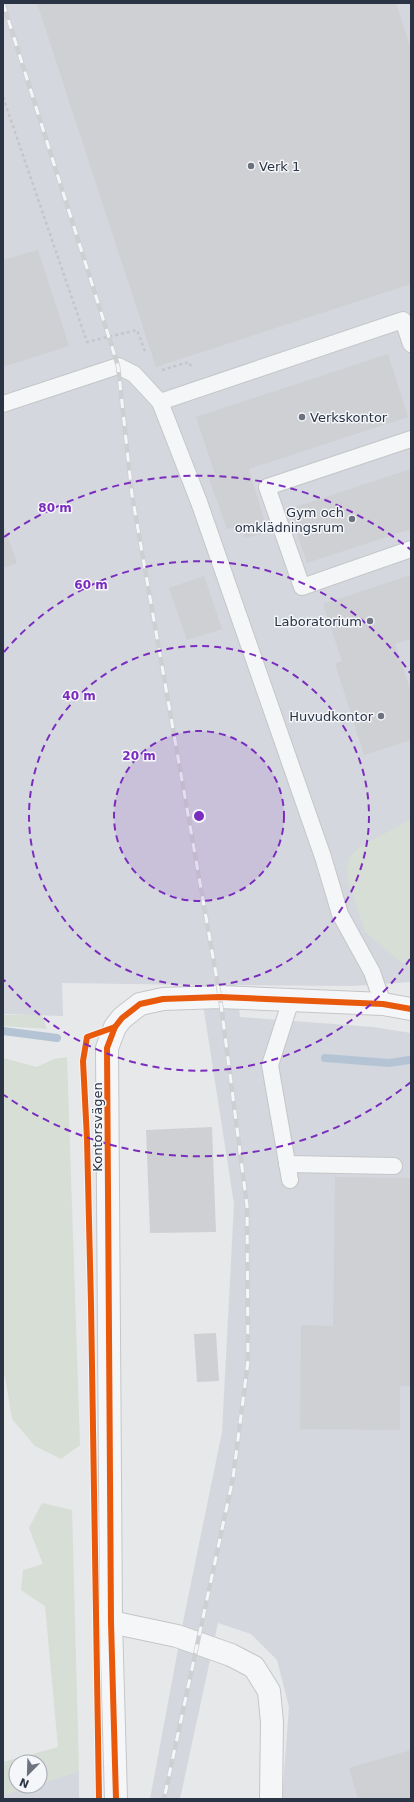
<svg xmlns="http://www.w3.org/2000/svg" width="414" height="1802" font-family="'DejaVu Sans',sans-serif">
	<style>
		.built { fill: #d4d7dd }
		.green { fill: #d6ded6 }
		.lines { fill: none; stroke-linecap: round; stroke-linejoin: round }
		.stream { stroke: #b4c4d5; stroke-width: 8 }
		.building { fill: #ced0d3 }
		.service-casing { stroke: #c4c6c8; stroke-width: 18 }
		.minor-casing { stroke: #c4c6c8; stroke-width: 24 }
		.path { stroke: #c5c6ca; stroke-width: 2.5; stroke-dasharray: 3 3; stroke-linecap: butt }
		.service { stroke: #f5f6f7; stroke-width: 16 }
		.minor { stroke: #f5f6f7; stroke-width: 22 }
		.rail-casing { stroke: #cecfd2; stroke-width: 4.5 }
		.rail { stroke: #f4f6f9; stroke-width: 3; stroke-dasharray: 9; stroke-linecap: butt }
		.cycleway-casing { stroke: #f4f6f9; stroke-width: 8 }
		.cycleway { stroke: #e8590c; stroke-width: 6 }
		.ring { fill: none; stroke: #7b2cbf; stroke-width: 2; stroke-dasharray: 7 5 }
		.poi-dot { fill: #6c737f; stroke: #f4f6f9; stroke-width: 1.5 }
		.labels { text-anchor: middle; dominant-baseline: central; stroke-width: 3; stroke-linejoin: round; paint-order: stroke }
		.poi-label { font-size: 13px; fill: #2b3445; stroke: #f4f6f9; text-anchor: end }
		.street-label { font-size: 13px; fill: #2b3445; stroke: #f4f6f9 }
		.centre { fill: #7b2cbf; stroke: #f4f6f9; stroke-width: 2 }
		.ring-label { font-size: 12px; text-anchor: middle; font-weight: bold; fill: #7b2cbf; stroke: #f4f6f9; stroke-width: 3; stroke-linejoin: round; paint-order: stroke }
	</style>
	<rect width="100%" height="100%" fill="#e6e8ea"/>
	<!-- built -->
	<g class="built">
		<polygon points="3,3 411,3 411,982 352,986 236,985 240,1017 373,1027 411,1033 411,1799 282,1799 289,1707 277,1660 251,1634 218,1623 180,1799 150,1799 184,1617 222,1432 234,1204 200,985 62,983 63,1016 3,1014"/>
		<polygon points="79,1771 79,1799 3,1799 3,1795 32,1786 40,1786 40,1784"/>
	</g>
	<!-- green -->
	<g class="green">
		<polygon points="411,819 411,968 398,960 365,932 346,874 349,858 358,848"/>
		<polygon points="3,1015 42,1015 47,1029 3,1026"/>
		<polygon points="67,1057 80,1445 61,1459 35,1446 12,1419 5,1377 3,1377 3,1058 37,1067 54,1059"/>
		<polygon points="42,1503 72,1510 79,1771 40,1784 40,1762 16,1762 16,1786 32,1786 3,1795 3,1762 58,1747 45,1606 21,1590 23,1570 43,1564 29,1528"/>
	</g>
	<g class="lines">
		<!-- stream -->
		<g class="stream">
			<polyline points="3,1031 57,1038"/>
			<polyline points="325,1058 389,1063 409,1060"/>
		</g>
	</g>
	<!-- building -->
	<g class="building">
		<polygon points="37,3 396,3 411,49 411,284 156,367"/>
		<polygon points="38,250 69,346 3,367 3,260"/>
		<polygon points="388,354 408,417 249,469 268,532 245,538 240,527 227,529 208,476 215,474 196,417"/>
		<polygon points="411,469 411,529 307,563 289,509"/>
		<polygon points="3,523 17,563 3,568"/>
		<polygon points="411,575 411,639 395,644 411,692 411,740 364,755 335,663 342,661 323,604"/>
		<polygon points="204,576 222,629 187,640 169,588"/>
		<polygon points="212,1127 216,1232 150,1233 146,1130"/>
		<polygon points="335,1177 411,1178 411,1386 400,1386 400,1430 300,1429 301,1325 333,1326"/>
		<polygon points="216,1333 219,1381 197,1382 194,1334"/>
		<polygon points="411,1750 411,1799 358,1799 349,1768"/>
	</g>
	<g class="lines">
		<!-- service casing -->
		<g class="service-casing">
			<g id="service">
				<polyline points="160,402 403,320 411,344"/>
				<polyline points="3,404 118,366 134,374 160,402 199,502 323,857 340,914 372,972 383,1004"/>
				<polyline points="411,439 267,487 302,587 411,549"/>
				<polyline points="287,1164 394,1166"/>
				<polyline points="290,1180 270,1065 291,1000"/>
			</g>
		</g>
		<!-- minor casing -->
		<g class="minor-casing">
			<g id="minor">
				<polyline points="111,1622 177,1636 231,1655 254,1667 269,1691 272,1722 271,1799"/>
				<polyline points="116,1799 111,1622 107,1048 115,1027 122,1018 140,1004 163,999 220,997 383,1004 411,1009"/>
			</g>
		</g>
		<!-- path -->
		<g class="path">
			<polyline points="3,97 87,342 137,330 146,354"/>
			<polyline points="162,370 189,362 192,368"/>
		</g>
		<!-- service -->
		<use href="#service" class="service"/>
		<!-- minor -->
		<use href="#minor" class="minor"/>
		<!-- rail casing -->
		<g class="rail-casing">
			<polyline id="rail" points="3,3 118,366 132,495 220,997 247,1206 248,1361 233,1478 164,1799"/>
		</g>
		<!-- rail -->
		<use href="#rail" class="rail"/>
		<!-- cycleway casing -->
		<g class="cycleway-casing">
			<g id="cycleway">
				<polyline points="99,1799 91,1304 87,1139 83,1061 87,1037 115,1027"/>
				<polyline points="116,1799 111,1622 107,1048 115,1027 122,1018 140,1004 163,999 220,997 383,1004 411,1009"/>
			</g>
		</g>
		<!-- cycleway -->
		<use href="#cycleway" class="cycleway"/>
	</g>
	<!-- distance rings -->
	<circle cx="199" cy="816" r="85" fill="#7b2cbf" fill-opacity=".12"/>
	<g class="ring">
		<circle cx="199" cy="816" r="85"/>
		<circle cx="199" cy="816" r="170"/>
		<path d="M410 959A255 255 0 0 1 4 980M4 652A255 255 0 0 1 410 673"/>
		<path d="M411 1082A340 340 0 0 1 4 1095M4 537A340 340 0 0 1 411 550"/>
	</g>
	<!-- markers -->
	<g class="poi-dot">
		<circle cx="251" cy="166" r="4"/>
		<circle cx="302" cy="417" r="4"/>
		<circle cx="352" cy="519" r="4"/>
		<circle cx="370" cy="621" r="4"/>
		<circle cx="381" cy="716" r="4"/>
	</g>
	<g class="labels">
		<!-- poi labels -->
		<g class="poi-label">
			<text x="259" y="166" text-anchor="start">Verk 1</text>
			<text x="310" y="417" text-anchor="start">Verkskontor</text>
			<text x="344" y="512">Gym och<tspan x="344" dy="15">omklädningsrum</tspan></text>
			<text x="362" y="621">Laboratorium</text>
			<text x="373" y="716">Huvudkontor</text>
		</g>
		<!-- street labels -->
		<g class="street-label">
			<text transform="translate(97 1127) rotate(-90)">Kontorsvägen</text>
		</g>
	</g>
	<circle cx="199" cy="816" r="6" class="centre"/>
	<g class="ring-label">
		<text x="55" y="512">80 m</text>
		<text x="91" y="589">60 m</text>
		<text x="79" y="700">40 m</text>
		<text x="139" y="760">20 m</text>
	</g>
	<!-- border -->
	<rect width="414" height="1802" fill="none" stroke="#2b3445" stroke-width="8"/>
	<!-- north arrow -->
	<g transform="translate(28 1774) rotate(203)"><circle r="19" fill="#f4f6f9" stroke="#a4a8b1"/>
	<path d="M0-3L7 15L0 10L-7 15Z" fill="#6c737f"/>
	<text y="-6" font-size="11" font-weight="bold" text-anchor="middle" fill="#2b3445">N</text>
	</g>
</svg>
